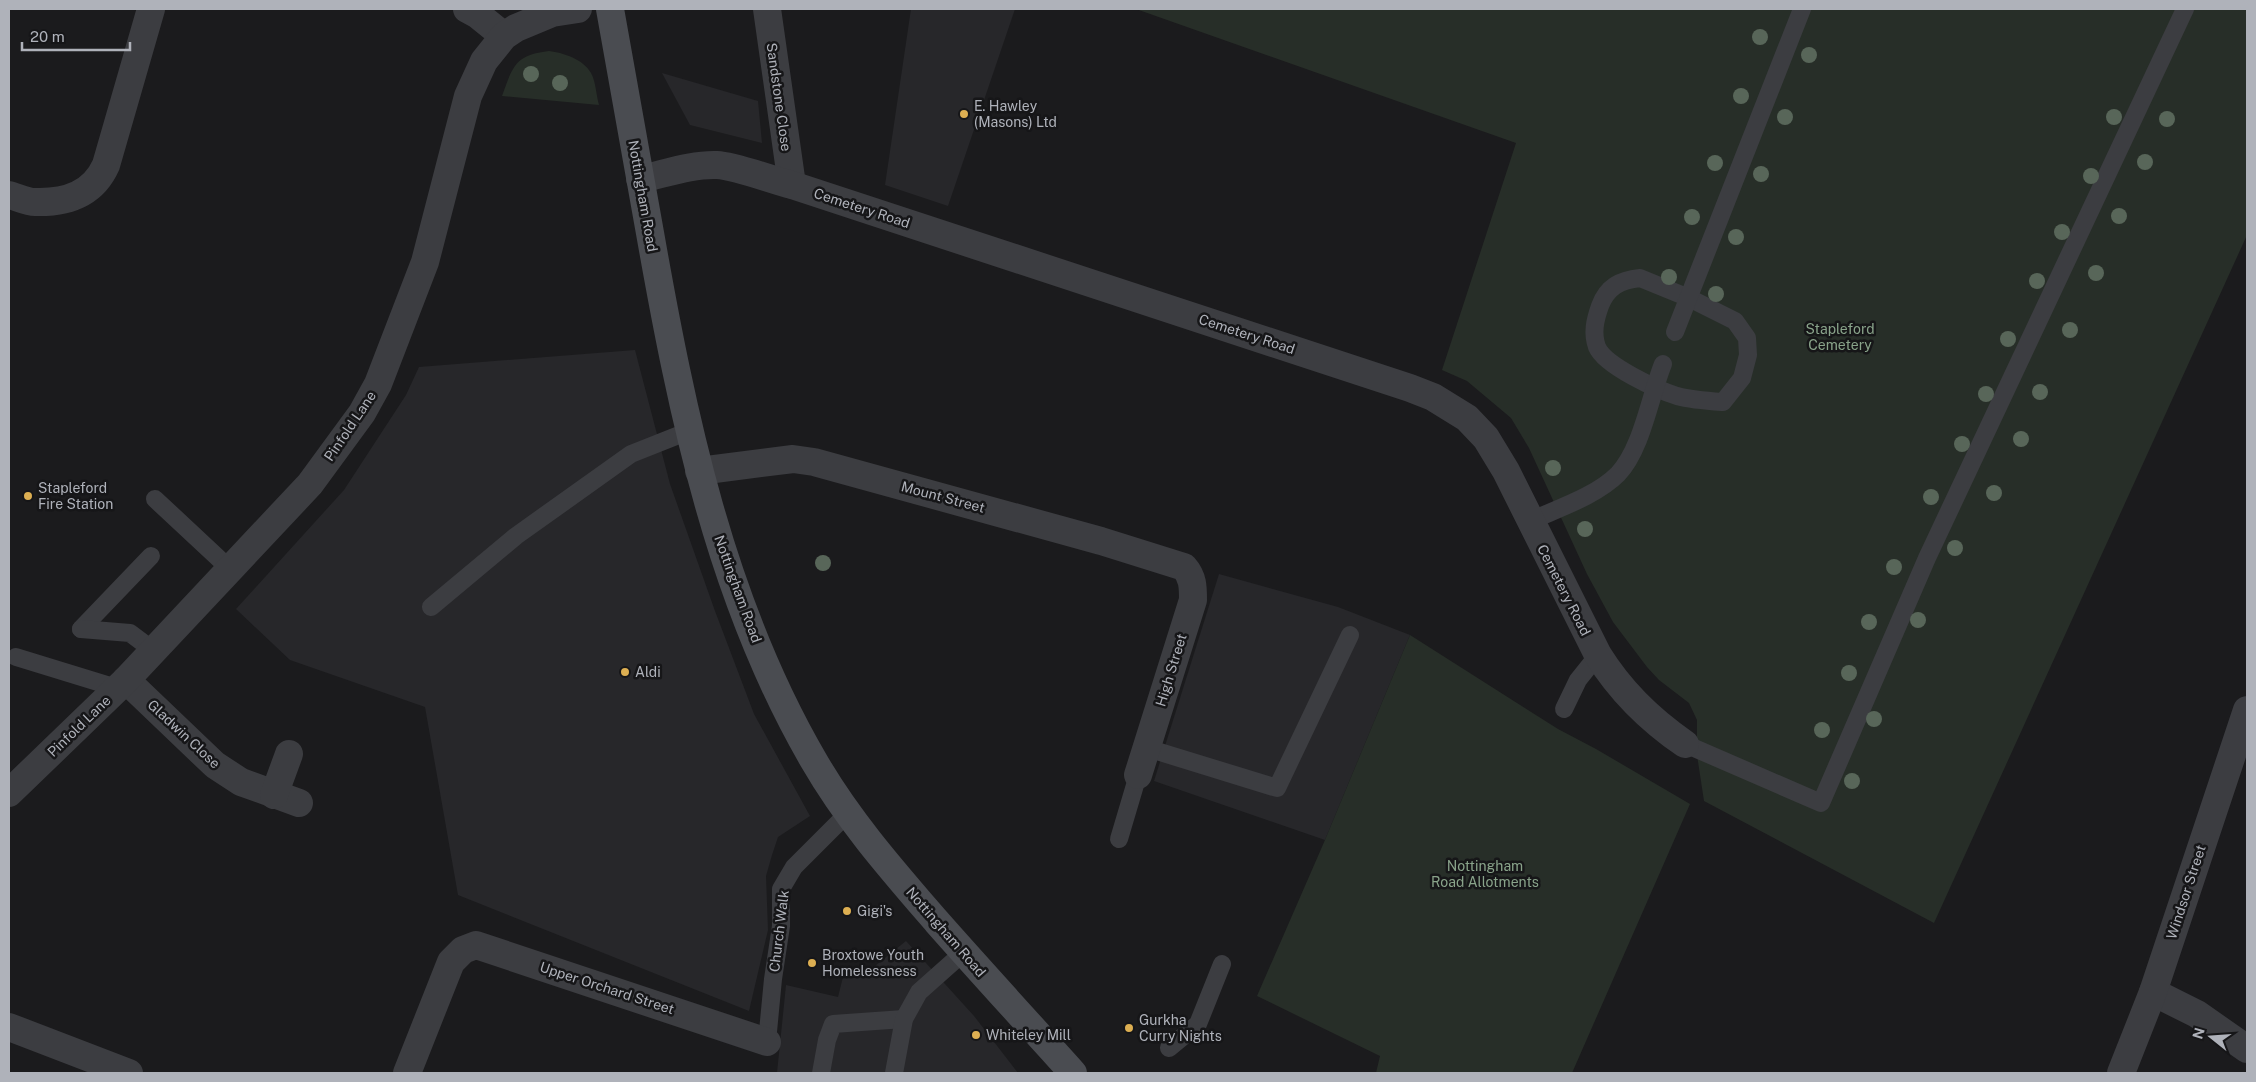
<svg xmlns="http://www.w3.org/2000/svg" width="2256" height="1082" font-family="'Public Sans',sans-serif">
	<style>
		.built { fill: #27272a }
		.green { fill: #272e28 }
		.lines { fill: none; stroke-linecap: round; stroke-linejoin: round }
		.lane { stroke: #3c3d41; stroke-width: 18 }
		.street { stroke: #3c3d41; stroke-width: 28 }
		.secondary { stroke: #4a4c51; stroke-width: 28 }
		.tree { fill: #586659 }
		.poi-dot { fill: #ddaf52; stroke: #161618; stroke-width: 2 }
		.labels { text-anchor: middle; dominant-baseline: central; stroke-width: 5; stroke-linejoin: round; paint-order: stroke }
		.street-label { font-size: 14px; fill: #afb2ba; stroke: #161618 }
		.poi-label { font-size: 14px; fill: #afb2ba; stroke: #161618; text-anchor: start }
		.park-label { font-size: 14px; fill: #89a38a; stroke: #161618 }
	</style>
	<rect width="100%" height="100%" fill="#1b1b1d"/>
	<!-- built -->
	<g class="built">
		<polygon points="911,9 1015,9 948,206 885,185"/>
		<polygon points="662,73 758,101 762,143 690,125"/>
		<polygon points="635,350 670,484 715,611 754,714 810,816 778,837 772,855 766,876 768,930 749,1011 458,895 425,707 290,660 236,609 344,490 406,395 419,367"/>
		<polygon points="1219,574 1338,607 1410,635 1325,840 1154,781"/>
		<polygon points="906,941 974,1016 1018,1073 777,1073 786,985 838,997 844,973 875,966"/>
	</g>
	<!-- green -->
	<g class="green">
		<polygon points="1136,9 2247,9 2247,235 1934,923 1704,801 1697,755 1697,720 1689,703 1659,680 1647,667 1613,622 1587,574 1529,448 1511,418 1467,381 1442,370 1516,143"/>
		<path d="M549 51C564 53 583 59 591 73 596 82 596 95 599 105L502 96C513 66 515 55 549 51Z"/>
		<polygon points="1410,635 1558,729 1596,749 1690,804 1572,1073 1376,1073 1380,1056 1257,996 1325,840"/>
	</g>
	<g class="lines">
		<!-- lane -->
		<g class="lane">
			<path d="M1640 278 1689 298 1735 321 1747 338 1748 355 1742 378 1723 402C1708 401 1692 400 1677 396 1658 390 1605 366 1597 347 1592 333 1595 320 1600 306 1607 287 1620 280 1640 278Z"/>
			<polyline points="1675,332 1802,9"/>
			<polyline points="155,499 230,569"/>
			<path d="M1530 521C1559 508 1596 496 1618 474 1642 449 1650 396 1663 364"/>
			<polyline points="431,607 516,536 631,454 689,431"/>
			<polyline points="81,629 151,556"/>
			<polyline points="81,629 130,633 154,651"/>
			<polyline points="16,657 117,688"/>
			<polyline points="1564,709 1578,680 1598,655"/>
			<polyline points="1685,744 1821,803 1927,558 2185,9"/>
			<polyline points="1147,748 1277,788 1350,635"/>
			<polyline points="1119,839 1138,775"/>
			<polyline points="767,1042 773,979 781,926 781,889 794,867 847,814"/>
			<polyline points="1169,1048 1198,1024 1222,964"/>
			<polyline points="821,1073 827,1040 833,1024 904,1019"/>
			<polyline points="894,1073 904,1019 919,992 964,952"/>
		</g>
		<!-- street -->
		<g class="street">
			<polyline points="467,9 478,15 504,36"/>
			<polyline points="767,9 792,185"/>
			<path d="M640 179C664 174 692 164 717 165 736 166 772 180 792 185L1410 388 1433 397 1467 418 1486 438 1506 471 1598 655C1621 692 1650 720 1685 744"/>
			<path d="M9 195C17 197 27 202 35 202 67 203 93 194 106 165L151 9"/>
			<path d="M699 471 793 459 814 462 1101 541 1184 567C1193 577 1193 587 1193 600L1138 775"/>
			<polyline points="126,680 215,765 241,782 299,803"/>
			<polyline points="9,793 126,680 310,484 362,413 378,384 425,262 468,96 484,61 504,36 516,28 552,13 578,9"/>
			<polyline points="274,795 289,754"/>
			<polyline points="2153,992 2197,1014 2247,1049"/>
			<polyline points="9,1027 129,1073"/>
			<polyline points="407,1073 451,962 463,950 476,945 767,1042"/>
			<polyline points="2121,1073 2153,992 2247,710"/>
		</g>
		<!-- secondary -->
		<path class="secondary" d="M610 9C623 83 636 158 650 233 682 414 720 600 814 761 848 820 893 871 937 922 982 973 1028 1023 1073 1073"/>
	</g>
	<!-- trees -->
	<g class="tree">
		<circle cx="1760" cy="37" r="8"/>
		<circle cx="1809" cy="55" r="8"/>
		<circle cx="531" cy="74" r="8"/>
		<circle cx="560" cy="83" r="8"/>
		<circle cx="1741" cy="96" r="8"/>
		<circle cx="1785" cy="117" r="8"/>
		<circle cx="2114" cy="117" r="8"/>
		<circle cx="2167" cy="119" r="8"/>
		<circle cx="2145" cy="162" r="8"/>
		<circle cx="1715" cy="163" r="8"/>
		<circle cx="1761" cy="174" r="8"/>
		<circle cx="2091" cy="176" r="8"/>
		<circle cx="2119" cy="216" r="8"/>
		<circle cx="1692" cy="217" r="8"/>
		<circle cx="2062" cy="232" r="8"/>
		<circle cx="1736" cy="237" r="8"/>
		<circle cx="2096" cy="273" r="8"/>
		<circle cx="1669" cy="277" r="8"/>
		<circle cx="2037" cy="281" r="8"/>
		<circle cx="1716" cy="294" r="8"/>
		<circle cx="2070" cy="330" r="8"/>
		<circle cx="2008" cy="339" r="8"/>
		<circle cx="2040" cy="392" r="8"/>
		<circle cx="1986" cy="394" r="8"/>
		<circle cx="2021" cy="439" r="8"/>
		<circle cx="1962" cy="444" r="8"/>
		<circle cx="1553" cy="468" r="8"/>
		<circle cx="1994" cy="493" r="8"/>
		<circle cx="1931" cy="497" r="8"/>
		<circle cx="1585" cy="529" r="8"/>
		<circle cx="1955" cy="548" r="8"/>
		<circle cx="823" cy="563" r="8"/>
		<circle cx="1894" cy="567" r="8"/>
		<circle cx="1918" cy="620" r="8"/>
		<circle cx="1869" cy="622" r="8"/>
		<circle cx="1849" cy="673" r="8"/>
		<circle cx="1874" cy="719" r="8"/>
		<circle cx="1822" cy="730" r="8"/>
		<circle cx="1852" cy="781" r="8"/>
	</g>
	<!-- markers -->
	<g class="poi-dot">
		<circle cx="964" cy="114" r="5"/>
		<circle cx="28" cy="496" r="5"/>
		<circle cx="625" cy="672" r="5"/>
		<circle cx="847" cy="911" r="5"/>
		<circle cx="812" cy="963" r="5"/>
		<circle cx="1129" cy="1028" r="5"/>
		<circle cx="976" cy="1035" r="5"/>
	</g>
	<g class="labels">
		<!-- street labels -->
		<g class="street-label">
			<text transform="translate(779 97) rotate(82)">Sandstone Close</text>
			<text transform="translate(643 196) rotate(80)">Nottingham Road</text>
			<text transform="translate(862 208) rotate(18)">Cemetery Road</text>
			<text transform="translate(1247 334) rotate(18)">Cemetery Road</text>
			<text transform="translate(350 426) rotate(-56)">Pinfold Lane</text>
			<text transform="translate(943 497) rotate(15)">Mount Street</text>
			<text transform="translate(738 589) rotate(70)">Nottingham Road</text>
			<text transform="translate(1564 590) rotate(63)">Cemetery Road</text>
			<text transform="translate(1171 670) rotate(-73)">High Street</text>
			<text transform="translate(79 726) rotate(-44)">Pinfold Lane</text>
			<text transform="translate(184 734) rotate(43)">Gladwin Close</text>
			<text transform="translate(2186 892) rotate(-72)">Windsor Street</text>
			<text transform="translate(779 931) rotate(-83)">Church Walk</text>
			<text transform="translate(946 932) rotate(49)">Nottingham Road</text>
			<text transform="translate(607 988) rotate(18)">Upper Orchard Street</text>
		</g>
		<!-- poi labels -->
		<g class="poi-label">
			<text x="974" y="106">E. Hawley<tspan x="974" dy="16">(Masons) Ltd</tspan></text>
			<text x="38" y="488">Stapleford<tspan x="38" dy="16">Fire Station</tspan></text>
			<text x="635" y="672">Aldi</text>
			<text x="857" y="911">Gigi's</text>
			<text x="822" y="955">Broxtowe Youth<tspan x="822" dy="16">Homelessness</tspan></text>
			<text x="1139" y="1020">Gurkha<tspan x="1139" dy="16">Curry Nights</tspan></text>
			<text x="986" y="1035">Whiteley Mill</text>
		</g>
		<!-- park labels -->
		<g class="park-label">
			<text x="1840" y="329">Stapleford<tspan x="1840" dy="16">Cemetery</tspan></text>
			<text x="1485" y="866">Nottingham<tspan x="1485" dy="16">Road Allotments</tspan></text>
		</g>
	</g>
	<!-- border -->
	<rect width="2256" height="1082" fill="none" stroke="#afb2ba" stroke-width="20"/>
	<!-- north arrow -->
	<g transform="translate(2211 1037) rotate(287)" stroke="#161618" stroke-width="4" paint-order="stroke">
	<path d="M0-4L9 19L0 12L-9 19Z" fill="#afb2ba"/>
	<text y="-8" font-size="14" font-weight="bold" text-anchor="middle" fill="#afb2ba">N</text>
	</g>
	<!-- scale -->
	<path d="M22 42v8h108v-8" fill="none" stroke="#afb2ba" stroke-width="2.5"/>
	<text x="30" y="42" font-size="15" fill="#afb2ba" stroke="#161618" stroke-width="4" paint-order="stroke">20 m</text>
</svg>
